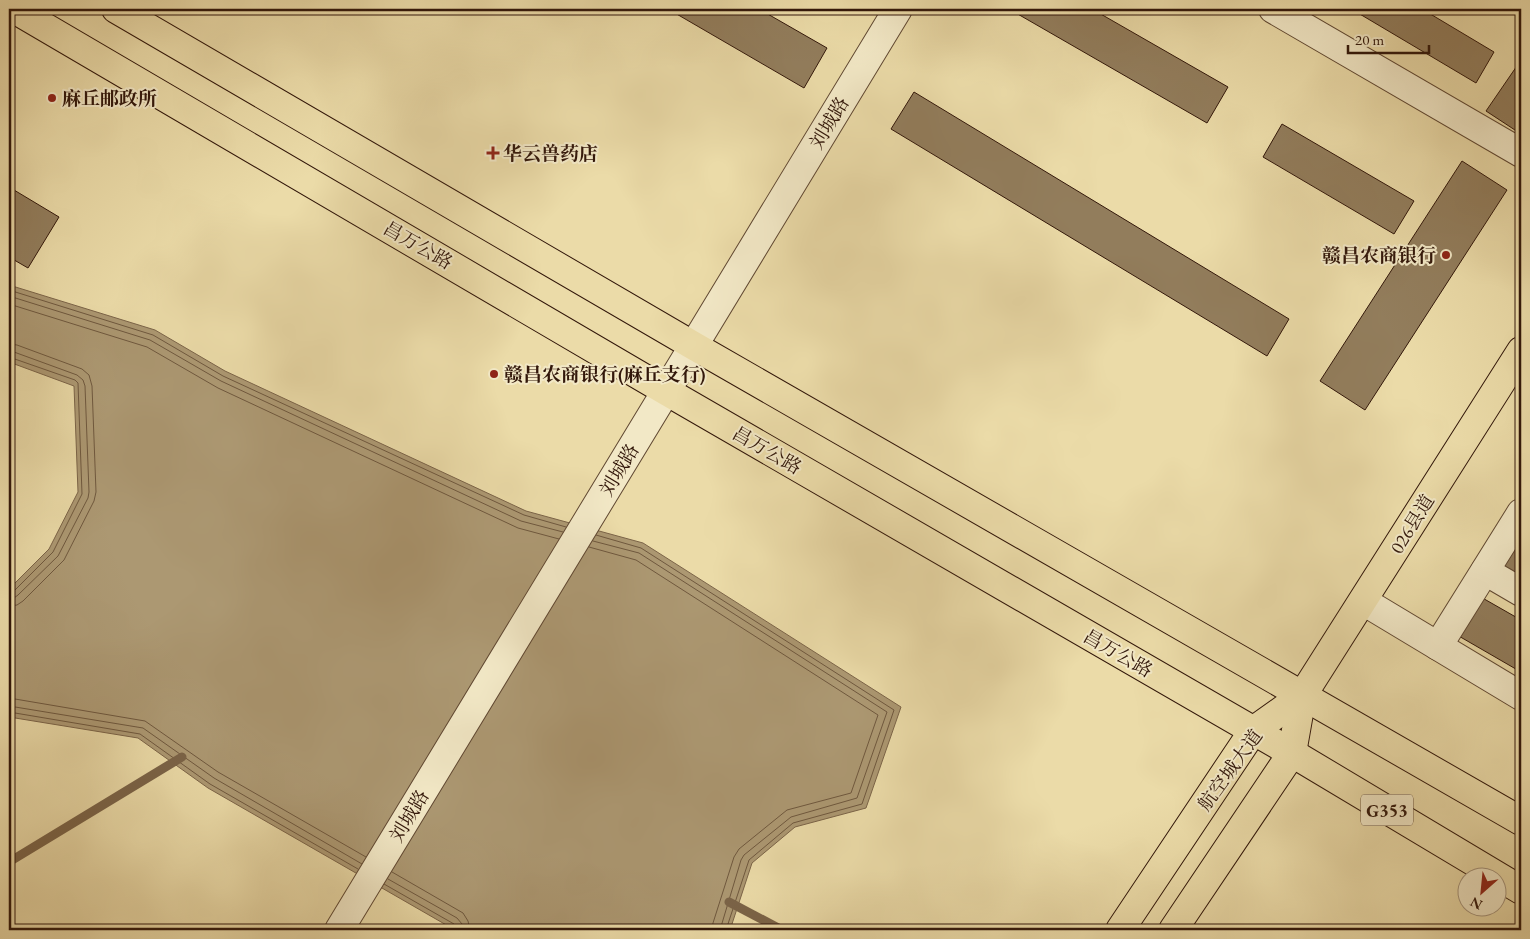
<svg xmlns="http://www.w3.org/2000/svg" width="1530" height="939" font-family="'EB Garamond','Noto Serif SC',serif">
	<style>
		.water { fill: #ac9872; stroke: #7b6448 }
		.lines { fill: none; stroke-linecap: round; stroke-linejoin: round }
		.shore { stroke: #6f583e; stroke-width: 1 }
		.stream { stroke: #7b6448; stroke-width: 9 }
		.building { fill: #927d5c; stroke: #32170a }
		.minor-casing { stroke: #604832; stroke-width: 30 }
		.major-casing { stroke: #32170a; stroke-width: 30 }
		.highway-casing { stroke: #32170a; stroke-width: 30 }
		.minor { stroke: #f2e8c6; stroke-width: 28 }
		.major { stroke: #ebdba8; stroke-width: 28 }
		.highway { stroke: #ebdba8; stroke-width: 28 }
		.poi-dot { fill: #8f2418; stroke: #f2e8c6; stroke-width: 2 }
		.labels { text-anchor: middle; dominant-baseline: central; stroke-width: 4; stroke-linejoin: round; paint-order: stroke }
		.shield { fill: #f2e8c6; stroke: #6c5642; stroke-width: 1 }
		.shield-label { font-size: 18px; font-weight: bold; fill: #32170a }
		.poi-label { font-size: 19px; font-weight: bold; fill: #32170a; stroke: #f2e8c6; text-anchor: start }
		.street-label { font-size: 19px; fill: #32170a; stroke: #f2e8c6 }
	</style>
	<rect width="100%" height="100%" fill="#ebdba8"/>
	<filter id="stains"><feTurbulence type="fractalNoise" baseFrequency=".004" numOctaves="4"/><feColorMatrix values="0 0 0 0 .2 0 0 0 0 .09 0 0 0 0 .02 0 0 0 .5 -.17"/></filter>
	<radialGradient id="worn" r=".72"><stop offset=".6" stop-color="#630" stop-opacity="0"/><stop offset="1" stop-color="#630" stop-opacity=".3"/></radialGradient>
	<!-- water -->
	<polygon class="water" points="9,285 155,330 225,371 526,511 643,543 901,707 866,808 795,827 752,863 730,930 455,930 208,788 138,738 9,717 9,589 49,549 78,492 74,386 9,362"/>
	<g class="lines">
		<!-- shore -->
		<g class="shore">
			<polyline points="9,290 153,335 223,376 524,515 566,527"/>
			<polyline points="9,296 150,340 221,381 521,521 563,532"/>
			<polyline points="9,304 147,347 218,388 518,528 559,539"/>
			<polyline points="9,344 17,345 82,369 89,375 92,386 96,492 94,501 64,560 23,601 17,605 9,606"/>
			<polyline points="9,351 14,352 77,375 83,380 85,386 89,492 88,498 58,556 18,595 14,598 9,598"/>
			<polyline points="9,357 75,380 78,383 82,494 53,552 14,591 9,592"/>
			<polyline points="596,535 641,548 894,710 862,804 793,823 749,860 726,930"/>
			<polyline points="593,541 639,553 887,712 857,798 791,817 744,855 741,860 720,930"/>
			<polyline points="589,547 636,560 878,715 851,793 787,810 739,849 734,857 713,923 712,930"/>
			<polyline points="9,698 145,721 218,772 366,857"/>
			<polyline points="9,706 143,728 214,778 362,864"/>
			<polyline points="9,712 140,734 210,784 358,869"/>
			<polyline points="392,872 463,913 468,921 470,930"/>
			<polyline points="388,879 457,918 462,924 463,930"/>
			<polyline points="384,884 454,924 456,926 456,930"/>
		</g>
		<!-- stream -->
		<g class="stream">
			<polyline points="9,862 182,757"/>
			<polyline points="729,902 782,930"/>
		</g>
	</g>
	<!-- building -->
	<g class="building">
		<polygon points="668,9 759,9 827,48 804,88"/>
		<polygon points="1009,9 1092,9 1228,87 1207,123"/>
		<polygon points="1354,9 1422,9 1494,52 1476,83 1353,10"/>
		<polygon points="1521,60 1521,134 1486,111"/>
		<polygon points="914,92 1289,319 1267,356 891,129"/>
		<polygon points="1282,124 1414,201 1394,234 1263,157"/>
		<polygon points="1462,161 1507,190 1365,410 1320,381"/>
		<polygon points="9,187 59,217 28,268 9,257"/>
		<polygon points="1521,528 1521,576 1500,564"/>
		<polygon points="1479,596 1521,620 1521,672 1457,635"/>
	</g>
	<g class="lines">
		<!-- minor casing -->
		<g class="minor-casing">
			<g id="minor">
				<polyline points="1273,9 1521,153"/>
				<polyline points="1485,571 1521,592"/>
				<polyline points="1363,601 1521,696"/>
				<polyline points="1438,646 1521,513"/>
				<polyline points="339,930 898,9"/>
			</g>
		</g>
		<!-- major casing -->
		<g class="major-casing">
			<polyline id="major" points="1302,696 1521,351"/>
		</g>
		<!-- highway casing -->
		<g class="highway-casing">
			<g id="highway">
				<polyline points="14,9 666,391 1292,753 1521,890"/>
				<polyline points="116,9 694,346 1521,821"/>
				<polyline points="1120,930 1253,731 1302,696"/>
				<polyline points="1173,930 1292,753 1302,696"/>
			</g>
		</g>
		<!-- minor -->
		<use href="#minor" class="minor"/>
		<!-- major -->
		<use href="#major" class="major"/>
		<!-- highway -->
		<use href="#highway" class="highway"/>
	</g>
	<!-- markers -->
	<g class="poi-dot">
		<circle cx="52" cy="98" r="5"/>
		<path d="M490.5 145.5h5v5h5v5h-5v5h-5v-5h-5v-5h5z"/>
		<circle cx="1446" cy="255" r="5"/>
		<circle cx="494" cy="374" r="5"/>
	</g>
	<g class="labels">
		<!-- shield labels -->
		<rect class="shield" x="1361" y="794.5" width="52" height="31" rx="4"/>
		<g class="shield-label">
			<text x="1387" y="810">G353</text>
		</g>
		<!-- poi labels -->
		<g class="poi-label">
			<text x="62" y="98">麻丘邮政所</text>
			<text x="503" y="153">华云兽药店</text>
			<text x="1436" y="255" text-anchor="end">赣昌农商银行</text>
			<text x="504" y="374">赣昌农商银行(麻丘支行)</text>
		</g>
		<!-- street labels -->
		<g class="street-label">
			<text transform="translate(829 123) rotate(-59)">刘城路</text>
			<text transform="translate(418 245) rotate(30)">昌万公路</text>
			<text transform="translate(767 450) rotate(30)">昌万公路</text>
			<text transform="translate(619 470) rotate(-59)">刘城路</text>
			<text transform="translate(1412 524) rotate(-58)">026县道</text>
			<text transform="translate(1118 653) rotate(30)">昌万公路</text>
			<text transform="translate(1230 770) rotate(-54)">航空城大道</text>
			<text transform="translate(409 816) rotate(-59)">刘城路</text>
		</g>
	</g>
	<!-- margin -->
	<rect width="1530" height="939" fill="none" stroke="#ebdba8" stroke-width="30"/>
	<rect x="10" y="10" width="1510" height="919" fill="none" stroke="#32170a" stroke-width="2.5"/>
	<rect x="15" y="15" width="1500" height="909" fill="none" stroke="#32170a"/>
	<!-- north arrow -->
	<g transform="translate(1482 892) rotate(207)"><circle r="24" fill="#f2e8c6" stroke="#a5947b"/>
	<path d="M0-4L9 19L0 12L-9 19Z" fill="#8f2418"/>
	<text y="-8" font-size="14" font-weight="bold" text-anchor="middle" fill="#32170a">N</text>
	</g>
	<!-- scale -->
	<path d="M1348 45v8h81v-8" fill="none" stroke="#32170a" stroke-width="2.5"/>
	<text x="1355" y="45" font-size="15" fill="#32170a" stroke="#f2e8c6" stroke-width="4" paint-order="stroke">20 m</text>
	<rect width="100%" height="100%" filter="url(#stains)"/>
	<rect width="100%" height="100%" fill="url(#worn)"/>
</svg>
